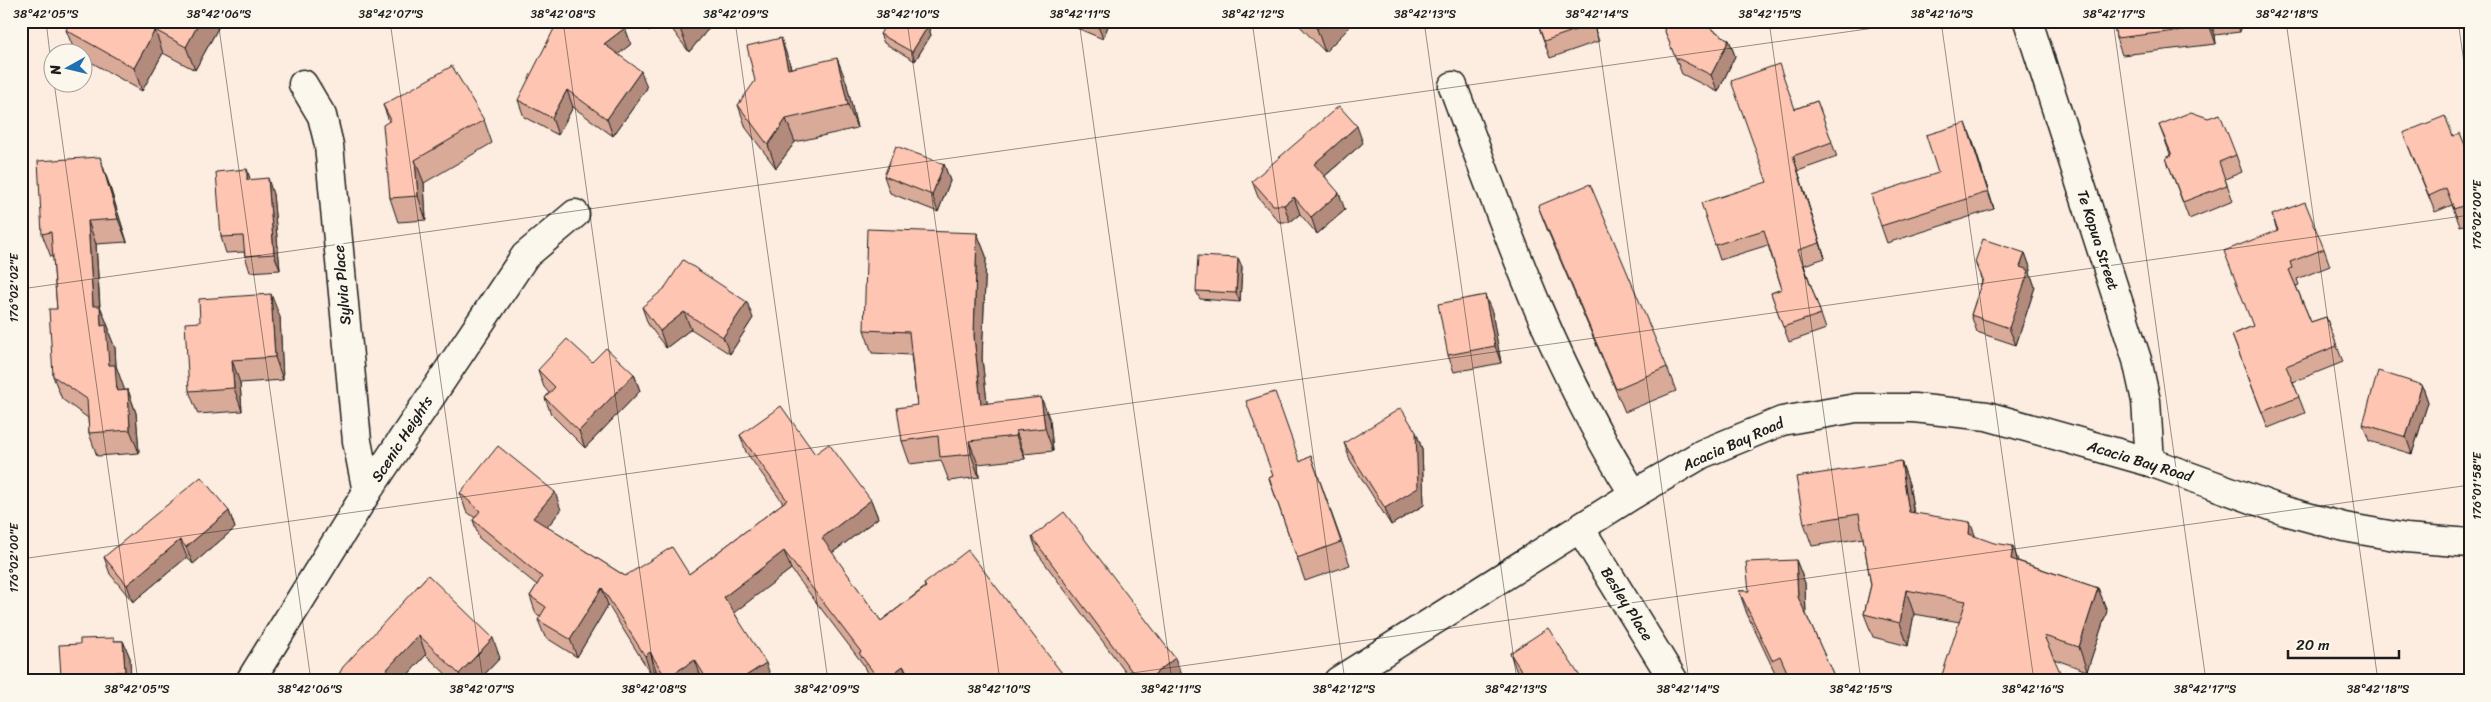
<svg xmlns="http://www.w3.org/2000/svg" width="2491" height="702" font-family="Sriracha,sans-serif">
	<style>
		.lines { fill: none; stroke-linecap: round; stroke-linejoin: round }
		.minor-casing { stroke: #1c1c1c; stroke-width: 31 }
		.minor { stroke: #fbf7ec; stroke-width: 28 }
		.wall { fill: #daaa99; stroke: #1c1c1c }
		.shaded-wall { fill: #b28b7d; stroke: #1c1c1c }
		.building { fill: #fec6b2; stroke: #1c1c1c }
		.ticks { fill: none; stroke: #1c1c1c; stroke-width: 1; stroke-opacity: 0.45 }
		.labels { text-anchor: middle; dominant-baseline: central; stroke-width: 5; stroke-linejoin: round; paint-order: stroke }
		.street-label { font-size: 15px; fill: #1c1c1c; stroke: #fbf7ec }
		.neatline { fill: none; stroke: #1c1c1c; stroke-width: 2 }
		.ticks-label { font-size: 12px; text-anchor: middle; fill: #1c1c1c }
	</style>
	<rect width="100%" height="100%" fill="#fcede0"/>
	<filter id="ink" filterUnits="userSpaceOnUse"><feTurbulence type="fractalNoise" baseFrequency=".02" numOctaves="2"/><feDisplacementMap in="SourceGraphic" scale="10" xChannelSelector="R" yChannelSelector="G"/><feConvolveMatrix kernelMatrix="1 2 1 2 8 2 1 2 1" color-interpolation-filters="sRGB"/></filter>
	<g filter="url(#ink)">
		<g class="lines">
			<!-- minor casing -->
			<g class="minor-casing">
				<g id="minor">
					<polyline points="2028,21 2137,360 2146,401 2150,462"/>
					<polyline points="303,84 322,116 329,145 357,441 367,492"/>
					<path d="M1453 86C1504 225 1554 369 1634 494"/>
					<polyline points="1580,528 1674,681"/>
					<polyline points="250,681 367,492 525,256 575,214"/>
					<polyline points="1338,681 1634,494 1702,454 1782,421 1856,408 1914,408 1987,416 2150,462 2285,511 2344,527 2406,538 2470,543"/>
				</g>
			</g>
			<!-- minor -->
			<use href="#minor" class="minor"/>
		</g>
		<!-- wall -->
		<g class="wall">
			<polygon points="641,21 662,21 649,31"/>
			<polygon points="666,21 715,21 689,52"/>
			<polygon points="1060,21 1110,21 1103,39"/>
			<polygon points="1295,21 1356,21 1325,52"/>
			<polygon points="1537,21 1592,21 1599,41 1550,58"/>
			<polygon points="1661,21 1707,26 1729,40 1735,56 1718,92 1682,74"/>
			<polygon points="2114,21 2239,21 2240,32 2215,35 2216,44 2122,55 2116,38"/>
			<polygon points="928,26 931,35 915,61 884,43 880,34"/>
			<polygon points="218,28 195,70 163,53 142,91 82,57 82,52 75,52 66,30"/>
			<polygon points="625,28 631,44 618,54 647,88 613,136 573,107 558,135 524,117 518,100"/>
			<polygon points="789,61 791,68 846,81 857,128 795,142 776,168 746,128 738,105"/>
			<polygon points="1817,101 1837,157 1798,171 1825,258 1804,265 1826,329 1789,342 1771,293 1782,289 1768,245 1720,260 1715,245 1767,182 1795,109"/>
			<polygon points="383,105 484,120 492,143 424,183 426,220 398,222 390,198 389,121"/>
			<polygon points="2159,125 2236,155 2242,172 2225,179 2233,201 2189,219 2166,158 2171,156"/>
			<polygon points="2403,133 2453,136 2470,157 2470,223 2460,226 2452,205 2435,212"/>
			<polygon points="1972,139 1994,209 1887,243 1881,226 1938,173"/>
			<polygon points="1363,143 1325,176 1345,210 1317,234 1300,214 1290,222 1279,222 1258,197 1252,181"/>
			<polygon points="944,164 950,181 938,212 890,193 884,176"/>
			<polygon points="247,169 250,180 273,194 280,270 250,272 245,256 244,252 226,253 221,237"/>
			<polygon points="108,181 127,242 96,244 100,306 109,329 109,333 115,348 116,366 124,390 128,390 136,413 139,453 97,456 89,433 88,418 62,399 53,376 57,309 53,257 51,257 42,234"/>
			<polygon points="1538,206 1667,367 1676,391 1625,412 1547,229"/>
			<polygon points="2272,215 2324,249 2330,266 2297,279 2299,285 2296,286 2311,322 2326,317 2343,362 2293,382 2305,413 2268,428 2232,335 2253,326 2277,230"/>
			<polygon points="977,233 986,256 982,359 987,403 1050,420 1053,451 1024,454 1025,459 978,464 979,477 949,481 941,460 910,464 902,441 917,405 911,355 872,353 864,330"/>
			<polygon points="2025,253 2031,270 2030,273 2035,287 2016,345 1977,332 1971,315 1982,281 1975,262"/>
			<polygon points="1238,258 1242,267 1240,302 1200,299 1196,291"/>
			<polygon points="642,307 753,318 730,354 691,329 666,348 648,324"/>
			<polygon points="1492,312 1501,363 1454,372 1448,355"/>
			<polygon points="280,317 283,380 240,383 242,411 198,414 189,391"/>
			<polygon points="592,362 634,374 640,391 585,448 551,414 545,398 549,393 544,387 538,370"/>
			<polygon points="2422,385 2428,402 2412,454 2369,441 2363,424"/>
			<polygon points="1416,432 1422,449 1424,505 1391,525 1350,460 1344,443"/>
			<polygon points="740,435 815,454 871,500 878,518 832,553 881,621 925,587 924,584 1068,681 873,681 866,671 863,664 791,569 734,612 772,680 772,681 703,681 701,677 695,681 663,681 656,670 651,674 608,605 577,657 545,637 538,620 541,616 536,614 530,596 537,585 479,538 473,520 475,518 466,511 460,493 561,510 547,527 625,576 689,574 783,503 746,452"/>
			<polygon points="1311,456 1350,565 1305,581 1269,478 1300,462"/>
			<polygon points="1901,461 1909,484 1914,513 1975,537 2018,561 2098,588 2107,611 2087,671 2054,659 1960,622 1914,614 1908,646 1873,637 1864,614 1871,585 1863,538 1812,546 1804,523"/>
			<polygon points="229,511 235,528 193,564 187,557 133,602 110,574 104,557"/>
			<polygon points="1032,537 1182,675 1174,681 1132,681 1038,554"/>
			<polygon points="1796,560 1805,583 1806,614 1836,681 1789,681 1788,680 1786,681 1779,681 1747,614 1739,591 1749,591"/>
			<polygon points="428,575 500,658 478,681 453,681 426,655 402,681 335,681"/>
			<polygon points="115,641 123,641 130,658 131,681 63,681 61,676"/>
			<polygon points="1510,653 1583,681 1523,681 1516,670"/>
		</g>
		<!-- shaded-wall -->
		<g class="shaded-wall">
			<polygon points="200,21 215,21 218,28 195,70 186,47"/>
			<polygon points="645,21 662,21 649,31"/>
			<polygon points="687,21 715,21 689,52 680,29"/>
			<polygon points="1096,21 1110,21 1103,39"/>
			<polygon points="1325,21 1356,21 1325,52 1317,29"/>
			<polygon points="2209,21 2210,21 2215,35 2216,44 2210,27"/>
			<polygon points="2236,21 2239,21 2240,32"/>
			<polygon points="928,26 931,35 915,61 912,52"/>
			<polygon points="625,28 631,44 610,61 604,44"/>
			<polygon points="155,30 163,53 142,91 134,68"/>
			<polygon points="781,38 789,61 796,92 788,69"/>
			<polygon points="1729,40 1735,56 1718,92 1711,75"/>
			<polygon points="837,58 846,81 857,128 848,105"/>
			<polygon points="641,71 647,88 613,136 607,119"/>
			<polygon points="567,90 573,107 558,135 552,118"/>
			<polygon points="786,119 795,142 776,168 768,145"/>
			<polygon points="1966,123 1972,139 1994,209 1988,192"/>
			<polygon points="1357,126 1363,143 1320,180 1314,164"/>
			<polygon points="1793,156 1798,171 1825,258 1820,243"/>
			<polygon points="100,157 108,181 127,242 118,219"/>
			<polygon points="415,160 424,183 426,220 418,196"/>
			<polygon points="944,164 950,181 938,212 932,195"/>
			<polygon points="247,169 252,185 247,180"/>
			<polygon points="268,178 273,194 280,270 274,254"/>
			<polygon points="1339,193 1345,210 1317,234 1311,217"/>
			<polygon points="1294,197 1300,214 1290,222 1284,205"/>
			<polygon points="88,221 96,244 101,329 93,306"/>
			<polygon points="977,233 986,256 982,359 990,427 981,404 974,336"/>
			<polygon points="2025,253 2031,270 2030,273 2035,287 2016,345 2009,328 2020,267"/>
			<polygon points="1238,258 1242,267 1240,302 1236,293"/>
			<polygon points="271,294 280,317 283,380 275,357"/>
			<polygon points="1485,295 1492,312 1501,363 1495,346"/>
			<polygon points="747,302 753,318 730,354 723,337"/>
			<polygon points="100,306 109,329 109,333 115,348 116,366 124,388 126,414 109,365 101,326"/>
			<polygon points="684,312 691,329 666,348 660,331"/>
			<polygon points="232,360 240,383 242,411 234,388"/>
			<polygon points="634,374 640,391 585,448 579,431"/>
			<polygon points="2422,385 2428,402 2412,454 2406,437"/>
			<polygon points="128,390 136,413 139,453 130,430"/>
			<polygon points="1041,397 1050,420 1053,451 1045,428"/>
			<polygon points="1016,431 1024,454 1025,459 1016,436"/>
			<polygon points="1416,432 1422,449 1424,505 1391,525 1385,508"/>
			<polygon points="969,441 978,464 979,477 971,454"/>
			<polygon points="1901,461 1909,484 1917,535 1909,512"/>
			<polygon points="555,492 561,510 540,536 533,518"/>
			<polygon points="871,500 878,518 828,556 822,538"/>
			<polygon points="229,511 235,528 193,564 186,547"/>
			<polygon points="1970,522 1979,545 1969,534"/>
			<polygon points="180,540 187,557 133,602 127,585"/>
			<polygon points="2013,546 2021,570 2011,559"/>
			<polygon points="784,551 791,569 731,615 724,597"/>
			<polygon points="1796,560 1805,583 1806,620 1798,597"/>
			<polygon points="602,588 608,605 577,657 570,639"/>
			<polygon points="2098,588 2107,611 2087,671 2079,647"/>
			<polygon points="1906,590 1914,614 1908,646 1900,623"/>
			<polygon points="419,635 426,655 402,681 376,681"/>
			<polygon points="493,638 500,658 478,681 462,681 459,674"/>
			<polygon points="123,641 130,658 131,681 128,681 125,672"/>
			<polygon points="650,652 656,670 651,674 645,656"/>
			<polygon points="1175,658 1182,675 1174,681 1146,681"/>
			<polygon points="695,660 701,677 695,681 667,681 666,678"/>
			<polygon points="766,663 772,680 772,681 738,681"/>
			<polygon points="903,666 909,681 884,681"/>
		</g>
		<!-- building -->
		<g class="building">
			<polygon points="71,21 200,21 186,47 155,30 134,68 66,30"/>
			<polygon points="558,21 613,21 625,28 604,44 641,71 607,119 567,90 552,118 518,100"/>
			<polygon points="675,21 687,21 680,29"/>
			<polygon points="888,21 920,21 928,26 912,52 880,34"/>
			<polygon points="1309,21 1325,21 1317,29"/>
			<polygon points="1537,21 1592,21 1593,24 1544,41"/>
			<polygon points="1661,21 1705,21 1707,26 1729,40 1711,75 1675,57"/>
			<polygon points="2114,21 2209,21 2210,27 2116,38"/>
			<polygon points="781,38 788,69 837,58 848,105 786,119 768,145 738,105 755,81 747,46"/>
			<polygon points="1779,64 1795,109 1817,101 1832,142 1793,156 1820,243 1798,250 1821,314 1783,327 1771,293 1782,289 1764,230 1715,245 1701,203 1767,182 1731,81"/>
			<polygon points="452,66 484,120 415,160 418,196 390,198 383,125 391,120 383,105"/>
			<polygon points="1339,106 1357,126 1314,164 1339,193 1311,217 1294,197 1284,205 1273,205 1252,181"/>
			<polygon points="2191,112 2208,118 2220,114 2236,155 2219,162 2227,185 2183,202 2166,158 2172,155 2159,125"/>
			<polygon points="2445,116 2453,136 2460,133 2470,157 2470,203 2454,209 2446,188 2429,196 2403,133"/>
			<polygon points="1966,123 1988,192 1881,226 1871,195 1938,173 1926,135"/>
			<polygon points="896,146 944,164 932,195 884,176"/>
			<polygon points="100,157 118,219 88,221 93,306 100,306 101,326 106,325 109,365 115,365 117,391 128,390 130,430 89,433 87,399 53,376 49,309 57,309 51,232 42,234 38,161"/>
			<polygon points="247,169 247,180 268,178 274,254 245,256 243,236 221,237 216,172"/>
			<polygon points="1590,184 1667,367 1616,389 1538,206"/>
			<polygon points="2305,202 2324,249 2290,262 2292,268 2289,270 2311,322 2326,317 2337,346 2286,366 2299,397 2262,412 2232,335 2253,326 2224,251 2278,230 2272,215"/>
			<polygon points="867,229 977,233 974,336 981,404 1041,397 1045,428 1016,431 1016,436 969,441 971,454 940,457 938,436 902,441 897,408 917,405 909,332 864,330"/>
			<polygon points="1983,239 2025,253 2020,267 2029,270 2009,328 1971,315 1983,279 1975,262"/>
			<polygon points="1198,256 1238,258 1236,293 1196,291"/>
			<polygon points="683,260 747,302 723,337 684,312 660,331 642,307 664,289"/>
			<polygon points="271,294 275,357 232,360 234,388 189,391 185,323 200,322 199,299"/>
			<polygon points="1485,295 1495,346 1448,355 1438,304"/>
			<polygon points="567,339 592,362 606,348 634,374 579,431 545,398 555,387 538,370"/>
			<polygon points="2378,371 2422,385 2406,437 2363,424"/>
			<polygon points="1275,392 1300,462 1311,456 1341,542 1297,558 1269,478 1273,476 1246,401"/>
			<polygon points="781,406 815,454 829,444 871,500 822,538 881,621 926,587 924,584 968,550 1068,681 914,681 903,666 884,681 880,681 859,653 861,652 784,551 724,597 766,663 738,681 708,681 695,660 666,678 650,652 645,656 602,588 570,639 538,620 546,607 530,596 542,577 473,520 480,511 460,493 498,446 555,492 533,518 625,576 672,547 689,574 787,500 740,435"/>
			<polygon points="1401,408 1416,432 1418,488 1385,508 1344,443"/>
			<polygon points="1901,461 1909,512 1970,522 1969,534 1994,543 2013,546 2011,559 2098,588 2079,647 2044,636 2064,681 1940,681 1966,601 1906,590 1900,623 1864,614 1871,585 1859,514 1804,523 1796,477"/>
			<polygon points="201,477 229,511 186,547 180,540 127,585 104,557"/>
			<polygon points="1064,512 1175,658 1146,681 1139,681 1032,537"/>
			<polygon points="1796,560 1798,597 1836,680 1833,681 1791,681 1780,656 1772,660 1739,591 1749,591 1746,562"/>
			<polygon points="428,575 493,638 459,674 419,635 376,681 335,681 343,667"/>
			<polygon points="1548,628 1583,681 1528,681 1510,653"/>
			<polygon points="114,638 114,641 123,641 125,672 115,672 115,681 72,681 72,675 61,676 59,645 80,644 80,639"/>
			<polygon points="2180,675 2199,681 2178,681"/>
		</g>
	</g>
	<!-- ticks -->
	<path class="ticks" d="M46 21 52 71M218 21 311 681M390 21 483 681M563 21 655 681M735 21 828 681M907 21 1000 681M1079 21 1172 681M1252 21 1345 681M1424 21 1517 681M1596 21 1689 681M1769 21 1861 681M1941 21 2034 681M2113 21 2206 681M2286 21 2378 681M2458 21 2470 104M54 82 138 681M21 289 1924 21M21 559 2470 215M1075 681 2470 485"/>
	<g class="labels">
		<!-- street labels -->
		<g class="street-label">
			<text transform="translate(2098 240) rotate(72)">Te Kopua Street</text>
			<text transform="translate(342 285) rotate(-95)">Sylvia Place</text>
			<text transform="translate(402 439) rotate(-57)">Scenic Heights</text>
			<text transform="translate(1733 444) rotate(-24)">Acacia Bay Road</text>
			<text transform="translate(2140 461) rotate(17)">Acacia Bay Road</text>
			<text transform="translate(1627 604) rotate(58)">Besley Place</text>
		</g>
	</g>
	<!-- margin -->
	<rect width="2491" height="702" fill="none" stroke="#fbf7ec" stroke-width="55"/>
	<!-- north arrow -->
	<g transform="translate(68 68) rotate(262)"><circle r="24" fill="#fbf7ec" stroke="#a29f99"/>
	<path d="M0-4L9 19L0 12L-9 19Z" fill="#1f6fb2"/>
	<text y="-8" font-size="14" font-weight="bold" text-anchor="middle" fill="#1c1c1c">N</text>
	</g>
	<!-- scale -->
	<path d="M2288 650v8h111v-8" fill="none" stroke="#1c1c1c" stroke-width="2.5"/>
	<text x="2296" y="650" font-size="15" fill="#1c1c1c" stroke="#fbf7ec" stroke-width="4" paint-order="stroke">20 m</text>
	<rect x="28" y="28" width="2436" height="646" class="neatline"/>
	<g class="ticks-label">
		<text x="46" y="18">38°42'05"S</text>
		<text x="219" y="18">38°42'06"S</text>
		<text x="391" y="18">38°42'07"S</text>
		<text x="563" y="18">38°42'08"S</text>
		<text x="736" y="18">38°42'09"S</text>
		<text x="908" y="18">38°42'10"S</text>
		<text x="1080" y="18">38°42'11"S</text>
		<text x="1253" y="18">38°42'12"S</text>
		<text x="1425" y="18">38°42'13"S</text>
		<text x="1597" y="18">38°42'14"S</text>
		<text x="1770" y="18">38°42'15"S</text>
		<text x="1942" y="18">38°42'16"S</text>
		<text x="2114" y="18">38°42'17"S</text>
		<text x="2287" y="18">38°42'18"S</text>
		<text transform="translate(2477 215) rotate(-90)" y="4">176°02'00"E</text>
		<text transform="translate(14 288) rotate(-90)" y="4">176°02'02"E</text>
		<text transform="translate(2477 486) rotate(-90)" y="4">176°01'58"E</text>
		<text transform="translate(14 558) rotate(-90)" y="4">176°02'00"E</text>
		<text x="137" y="693">38°42'05"S</text>
		<text x="310" y="693">38°42'06"S</text>
		<text x="482" y="693">38°42'07"S</text>
		<text x="654" y="693">38°42'08"S</text>
		<text x="827" y="693">38°42'09"S</text>
		<text x="999" y="693">38°42'10"S</text>
		<text x="1171" y="693">38°42'11"S</text>
		<text x="1344" y="693">38°42'12"S</text>
		<text x="1516" y="693">38°42'13"S</text>
		<text x="1688" y="693">38°42'14"S</text>
		<text x="1861" y="693">38°42'15"S</text>
		<text x="2033" y="693">38°42'16"S</text>
		<text x="2205" y="693">38°42'17"S</text>
		<text x="2378" y="693">38°42'18"S</text>
	</g>
</svg>
